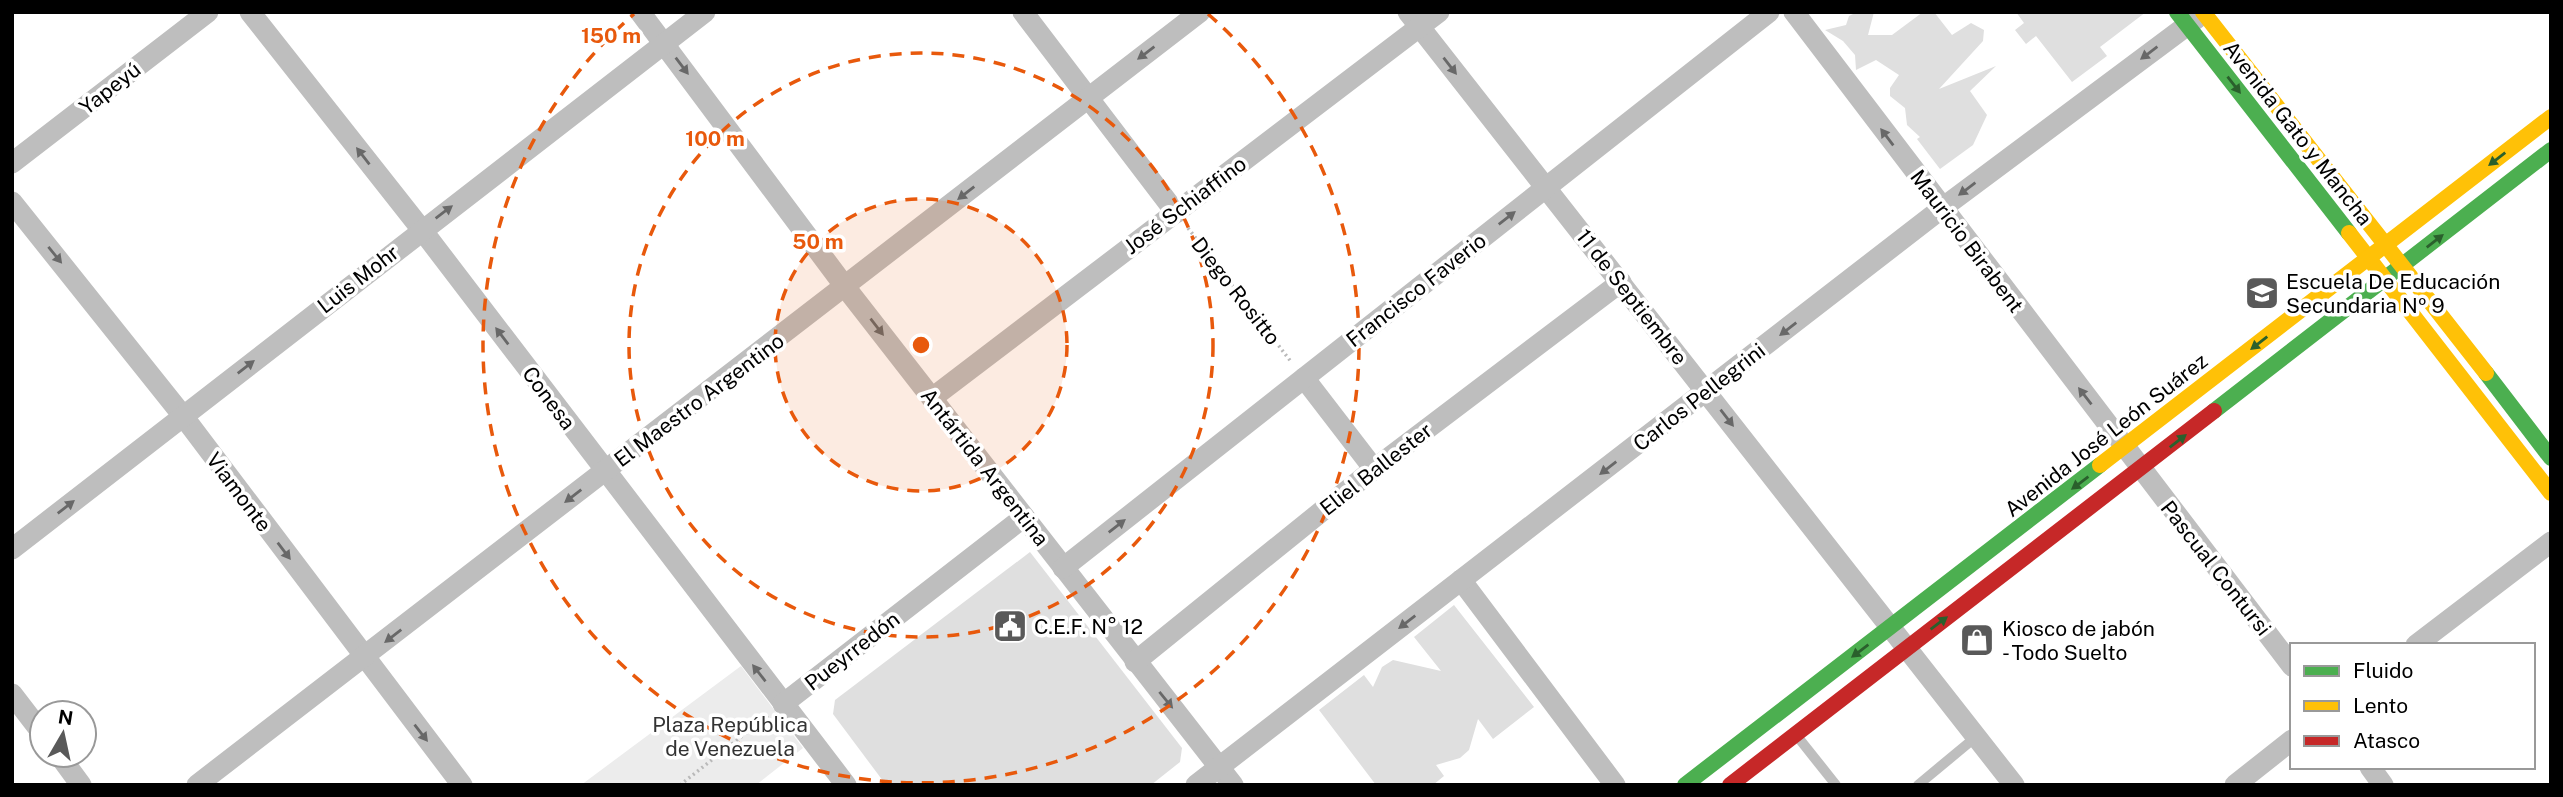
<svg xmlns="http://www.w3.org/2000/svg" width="2563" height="797" font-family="'Public Sans',sans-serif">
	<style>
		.green { fill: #ececec }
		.building { fill: #dfdfdf }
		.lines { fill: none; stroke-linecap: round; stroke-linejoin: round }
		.path { stroke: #b9b9b9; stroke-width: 3.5; stroke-dasharray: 2 3.5; stroke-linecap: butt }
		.lane { stroke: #bebebe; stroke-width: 10 }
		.street { stroke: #bebebe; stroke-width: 21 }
		.fast { stroke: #4caf50; stroke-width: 16 }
		.slow { stroke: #ffc107; stroke-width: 16 }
		.jam { stroke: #c62828; stroke-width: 16 }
		.oneway { fill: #686868 }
		.oneway2 { fill: #2a602c }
		.ring { fill: none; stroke: #e8590c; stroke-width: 3.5; stroke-dasharray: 12 9 }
		.labels { text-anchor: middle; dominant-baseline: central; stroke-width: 7; stroke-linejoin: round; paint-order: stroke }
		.street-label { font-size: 21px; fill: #000; stroke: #fff }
		.poi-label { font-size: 21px; fill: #000; stroke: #fff; text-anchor: start }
		.park-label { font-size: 21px; fill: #333; stroke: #fff }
		.centre { fill: #e8590c; stroke: #fff; stroke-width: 3.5 }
		.ring-label { font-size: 21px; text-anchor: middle; font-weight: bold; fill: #e8590c; stroke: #fff; stroke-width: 7; stroke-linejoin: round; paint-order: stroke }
	</style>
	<rect width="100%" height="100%" fill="#fff"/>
	<!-- green -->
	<polygon class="green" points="741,666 803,748 756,785 581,785"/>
	<!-- building -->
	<g class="building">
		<polygon points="1857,12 1874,12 1868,35 1892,35 1923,12 1934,12 1952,35 1971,23 1984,30 1983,41 1939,89 1996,66 1970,91 1987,115 1973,145 1940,169 1917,139 1920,137 1907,125 1905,108 1890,96 1890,88 1899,75 1876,60 1856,70 1855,55 1843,41 1825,30 1846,25 1849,16"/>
		<polygon points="2016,12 2146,12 2100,47 2107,56 2072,82 2036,36 2026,44 2015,30 2024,23"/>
		<polygon points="1030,552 1182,748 1180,762 1151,785 886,785 833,714 835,700"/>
		<polygon points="1454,605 1534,707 1493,739 1478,719 1469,750 1460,758 1436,765 1444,776 1433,785 1376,785 1319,710 1364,675 1373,687 1382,667 1393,660 1441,671 1414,637"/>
	</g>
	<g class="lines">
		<!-- path -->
		<g class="path">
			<polyline points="1188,228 1292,363"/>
			<polyline points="680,785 769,715"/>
		</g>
		<!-- lane -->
		<g class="lane">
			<polyline points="1797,736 1836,785"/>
			<polyline points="1918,785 1977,736"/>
		</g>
		<!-- street -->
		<g class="street">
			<polyline points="250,12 422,230 846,785"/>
			<polyline points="640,12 846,288 1233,785"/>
			<polyline points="1023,12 1176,213"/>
			<polyline points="1408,12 2014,785"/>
			<polyline points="1794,12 2292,666"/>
			<polyline points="12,163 208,12"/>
			<polyline points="12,202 183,416 462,785"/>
			<polyline points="1304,378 1374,469"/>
			<polyline points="932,398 1439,12"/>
			<polyline points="12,549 705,12"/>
			<polyline points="1063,568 1769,12"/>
			<polyline points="1461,580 1615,785"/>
			<polyline points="2416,645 2551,542"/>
			<polyline points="1135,662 1374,469 1621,282"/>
			<polyline points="12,694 42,733"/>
			<polyline points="783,704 1024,517"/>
			<polyline points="59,755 81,785"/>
			<polyline points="2370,767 2383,785"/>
			<polyline points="197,785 1200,12"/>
			<polyline points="1196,785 1941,209 2197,18"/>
			<polyline points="2235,785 2292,740"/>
		</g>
		<!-- fast -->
		<g class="fast">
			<polyline points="2177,12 2349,233"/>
			<polyline points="2486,373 2551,458"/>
			<polyline points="2214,411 2551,150"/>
			<polyline points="1685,785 2100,465"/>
		</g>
		<!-- slow -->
		<g class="slow">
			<polyline points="2203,12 2486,373"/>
			<polyline points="2349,233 2551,493"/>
			<polyline points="2100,465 2551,117"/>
		</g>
		<!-- jam -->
		<polyline class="jam" points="1730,785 2214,411"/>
	</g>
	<!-- one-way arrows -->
	<defs><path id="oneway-solid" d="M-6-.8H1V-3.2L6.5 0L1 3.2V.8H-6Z" transform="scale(1.75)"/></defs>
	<g class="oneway">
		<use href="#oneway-solid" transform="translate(1146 53) rotate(143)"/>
		<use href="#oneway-solid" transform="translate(2149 53) rotate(143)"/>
		<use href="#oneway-solid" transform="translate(682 66) rotate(53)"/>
		<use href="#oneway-solid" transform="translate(1450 66) rotate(52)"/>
		<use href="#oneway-solid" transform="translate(1887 137) rotate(-127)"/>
		<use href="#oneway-solid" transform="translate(363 156) rotate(-128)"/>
		<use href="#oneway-solid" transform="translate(1967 189) rotate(143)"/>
		<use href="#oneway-solid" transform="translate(966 193) rotate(142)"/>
		<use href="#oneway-solid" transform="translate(444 212) rotate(-37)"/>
		<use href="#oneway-solid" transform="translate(1507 218) rotate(-38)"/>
		<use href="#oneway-solid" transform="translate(55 255) rotate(51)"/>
		<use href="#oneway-solid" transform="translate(877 327) rotate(52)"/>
		<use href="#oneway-solid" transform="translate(1788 329) rotate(142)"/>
		<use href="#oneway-solid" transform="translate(502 336) rotate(-127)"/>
		<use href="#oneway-solid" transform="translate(246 367) rotate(-38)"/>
		<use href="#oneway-solid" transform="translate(2085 396) rotate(-128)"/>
		<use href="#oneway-solid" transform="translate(1727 418) rotate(52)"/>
		<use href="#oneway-solid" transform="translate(1608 468) rotate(142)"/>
		<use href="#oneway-solid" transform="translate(573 496) rotate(142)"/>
		<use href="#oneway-solid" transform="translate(66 507) rotate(-38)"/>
		<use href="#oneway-solid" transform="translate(1117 526) rotate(-38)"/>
		<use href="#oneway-solid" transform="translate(284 551) rotate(53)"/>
		<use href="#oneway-solid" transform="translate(1407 622) rotate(142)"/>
		<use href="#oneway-solid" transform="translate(393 636) rotate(142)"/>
		<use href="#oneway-solid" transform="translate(759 673) rotate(-128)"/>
		<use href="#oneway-solid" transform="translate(1166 700) rotate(51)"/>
		<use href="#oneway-solid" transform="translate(421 733) rotate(52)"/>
	</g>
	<g class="oneway2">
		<use href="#oneway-solid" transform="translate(2234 85) rotate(52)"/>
		<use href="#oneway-solid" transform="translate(2497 159) rotate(142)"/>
		<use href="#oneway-solid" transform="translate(2435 241) rotate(-38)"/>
		<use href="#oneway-solid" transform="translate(2259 343) rotate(142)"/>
		<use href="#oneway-solid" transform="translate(2178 441) rotate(-38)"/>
		<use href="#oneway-solid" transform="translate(2080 483) rotate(143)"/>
		<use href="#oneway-solid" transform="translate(1939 623) rotate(-37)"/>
		<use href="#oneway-solid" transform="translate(1860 651) rotate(143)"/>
	</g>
	<!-- distance rings -->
	<circle cx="921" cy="345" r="146" fill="#e8590c" fill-opacity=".12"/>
	<g class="ring">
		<circle cx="921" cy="345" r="146"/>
		<circle cx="921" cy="345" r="292"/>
		<path d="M1208 14A438 438 0 1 1 634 14"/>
	</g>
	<!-- icons -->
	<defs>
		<g id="school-square" transform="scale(1.75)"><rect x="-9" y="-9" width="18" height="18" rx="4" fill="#595959" stroke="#fff"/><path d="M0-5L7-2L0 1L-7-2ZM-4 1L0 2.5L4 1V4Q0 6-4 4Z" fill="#fff"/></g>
		<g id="civic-square" transform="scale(1.75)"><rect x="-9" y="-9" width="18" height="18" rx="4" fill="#595959" stroke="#fff"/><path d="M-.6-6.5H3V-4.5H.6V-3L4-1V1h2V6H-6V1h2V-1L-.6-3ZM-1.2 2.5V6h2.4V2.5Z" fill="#fff"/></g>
		<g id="shop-square" transform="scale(1.75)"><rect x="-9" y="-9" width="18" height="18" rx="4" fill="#595959" stroke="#fff"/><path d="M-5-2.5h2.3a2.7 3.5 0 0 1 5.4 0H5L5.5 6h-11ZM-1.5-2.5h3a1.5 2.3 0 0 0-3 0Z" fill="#fff"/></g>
	</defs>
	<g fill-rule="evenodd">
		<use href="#school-square" x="2262" y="293"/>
		<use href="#civic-square" x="1010" y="626"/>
		<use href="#shop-square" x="1977" y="640"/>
	</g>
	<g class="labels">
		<!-- street labels -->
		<g class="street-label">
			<text transform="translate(110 88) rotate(-38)">Yapeyú</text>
			<text transform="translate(2298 133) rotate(52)">Avenida Gato y Mancha</text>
			<text transform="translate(1185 205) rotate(-37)">José Schiaffino</text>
			<text transform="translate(1967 241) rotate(53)">Mauricio Birabent</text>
			<text transform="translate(358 279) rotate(-38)">Luis Mohr</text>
			<text transform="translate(1416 290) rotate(-38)">Francisco Faverio</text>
			<text transform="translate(1236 291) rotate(52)">Diego Rositto</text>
			<text transform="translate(1632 297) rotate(52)">11 de Septiembre</text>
			<text transform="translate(1699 397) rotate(-38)">Carlos Pellegrini</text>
			<text transform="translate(549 398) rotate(53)">Conesa</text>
			<text transform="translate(699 400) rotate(-37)">El Maestro Argentino</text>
			<text transform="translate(2106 435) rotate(-38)">Avenida José León Suárez</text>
			<text transform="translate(985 467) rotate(52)">Antártida Argentina</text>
			<text transform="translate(1376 469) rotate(-38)">Eliel Ballester</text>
			<text transform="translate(239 492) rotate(53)">Viamonte</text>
			<text transform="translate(2216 568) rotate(52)">Pascual Contursi</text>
			<text transform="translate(852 651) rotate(-38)">Pueyrredón</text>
		</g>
		<!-- poi labels -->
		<g class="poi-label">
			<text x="2286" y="281">Escuela De Educación<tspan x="2286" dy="24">Secundaria Nº 9</tspan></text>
			<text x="1034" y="626">C.E.F. N° 12</text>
			<text x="2002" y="628">Kiosco de jabón<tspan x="2002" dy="24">- Todo Suelto</tspan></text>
		</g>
		<!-- park labels -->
		<g class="park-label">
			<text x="730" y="724">Plaza República<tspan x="730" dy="24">de Venezuela</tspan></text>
		</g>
	</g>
	<circle cx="921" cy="345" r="10" class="centre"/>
	<g class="ring-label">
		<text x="611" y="43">150 m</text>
		<text x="715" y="146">100 m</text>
		<text x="818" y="249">50 m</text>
	</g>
	<!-- border -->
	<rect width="2563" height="797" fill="none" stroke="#000000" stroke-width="28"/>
	<!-- legend -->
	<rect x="2290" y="643" width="245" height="126" fill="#ffffff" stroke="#999999" stroke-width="2"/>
	<rect x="2304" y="666" width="35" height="10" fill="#4caf50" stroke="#999999" stroke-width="2"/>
	<text x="2353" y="678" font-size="21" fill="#000000">Fluido</text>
	<rect x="2304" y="701" width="35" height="10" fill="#ffc107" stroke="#999999" stroke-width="2"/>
	<text x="2353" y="713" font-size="21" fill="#000000">Lento</text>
	<rect x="2304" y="736" width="35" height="10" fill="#c62828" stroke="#999999" stroke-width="2"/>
	<text x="2353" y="748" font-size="21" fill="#000000">Atasco</text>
	<!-- north arrow -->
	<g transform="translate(63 734) rotate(9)"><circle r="33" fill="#ffffff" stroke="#999999" stroke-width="2"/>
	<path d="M0-5L12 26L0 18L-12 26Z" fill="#595959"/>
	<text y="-10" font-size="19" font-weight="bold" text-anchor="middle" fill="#000000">N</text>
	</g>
</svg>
